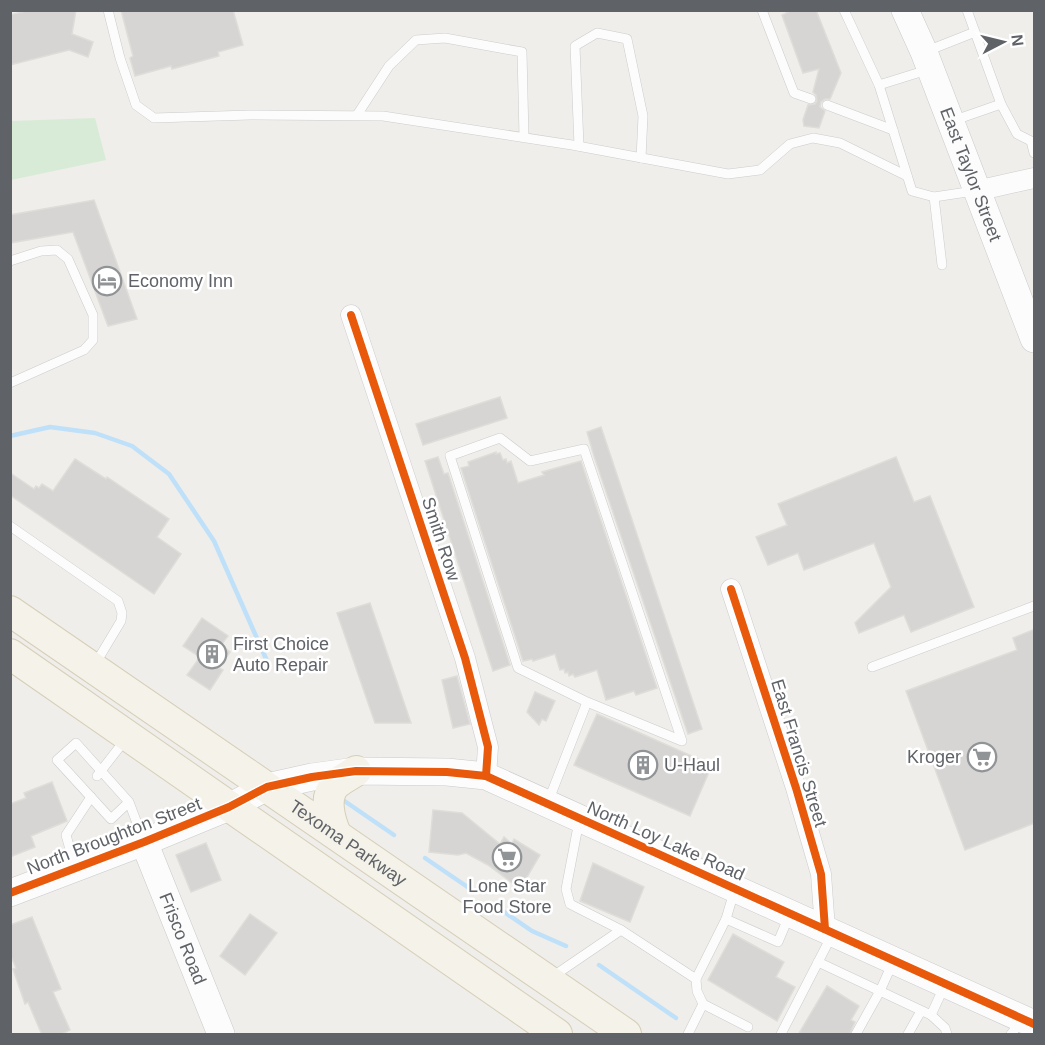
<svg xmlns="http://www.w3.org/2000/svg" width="1045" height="1045" font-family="Arial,sans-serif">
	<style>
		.green { fill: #d8ebd6 }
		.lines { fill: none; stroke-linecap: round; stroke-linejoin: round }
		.stream { stroke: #bfe0f9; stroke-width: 4.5 }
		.building { fill: #d6d5d3; stroke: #deddd9; stroke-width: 1.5 }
		.lane-casing { stroke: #cbcccc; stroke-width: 10 }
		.street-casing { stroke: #cbcccc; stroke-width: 21 }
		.secondary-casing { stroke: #cacacb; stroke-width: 28 }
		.primary-casing { stroke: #d7ceb8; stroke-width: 32 }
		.lane { stroke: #fdfcfc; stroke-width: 9 }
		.street { stroke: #fdfcfc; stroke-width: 20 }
		.secondary { stroke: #fdfcfc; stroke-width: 27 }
		.primary { stroke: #f4f2e9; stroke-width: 30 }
		.cycleway-casing { stroke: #fff; stroke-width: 11 }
		.cycleway { stroke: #e8590c; stroke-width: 8 }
		.labels { text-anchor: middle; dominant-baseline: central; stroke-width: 5; stroke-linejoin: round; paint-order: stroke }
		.street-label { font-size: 18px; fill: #5f6368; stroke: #fff }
		.poi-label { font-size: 18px; fill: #5f6368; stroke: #fff; text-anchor: start }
	</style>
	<rect width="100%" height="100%" fill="#efeeea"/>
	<!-- green -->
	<polygon class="green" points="95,118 106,160 11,180 11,121"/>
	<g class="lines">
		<!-- stream -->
		<g class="stream">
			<polyline points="10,436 50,427 95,433 132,446 169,474 214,541 267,661"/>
			<polyline points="343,800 394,835"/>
			<polyline points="425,858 469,888"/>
			<polyline points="497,907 532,931 566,946"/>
			<polyline points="599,965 676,1018"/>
		</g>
	</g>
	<!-- building -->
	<g class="building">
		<polygon points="30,10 76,10 72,34 93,42 88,57 69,50 10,65 10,15"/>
		<polygon points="121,10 233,10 243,45 218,52 219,56 172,69 171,66 135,76 130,58 133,56"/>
		<polygon points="792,10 816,10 841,73 830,99 825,99 821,102 820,107 825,111 819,128 804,126 803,120 808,105 815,104 817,101 816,95 813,92 819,69 803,73 782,15"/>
		<polygon points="94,200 137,319 108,326 73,232 10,243 10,215"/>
		<polygon points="500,397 507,418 423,445 416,424"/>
		<polygon points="601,427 702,729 688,734 594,456 587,432"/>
		<polygon points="496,452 496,454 500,453 503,460 506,459 507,463 511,461 518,483 544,475 542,472 581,461 657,688 636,695 634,691 606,700 597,670 575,677 573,674 569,676 568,672 565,673 564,669 560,670 555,654 533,661 532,659 523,661 461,468 469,466 468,462"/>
		<polygon points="438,457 444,474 448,473 510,665 493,671 425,461"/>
		<polygon points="896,457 914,502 930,496 974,607 911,632 904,615 859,633 855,623 891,587 874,543 804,570 798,553 768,565 756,537 787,525 778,504"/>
		<polygon points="75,459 106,479 107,477 169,519 157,537 181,554 154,594 10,495 10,473 34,489 36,486 39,488 42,484 53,491"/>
		<polygon points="370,603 411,723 375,723 337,613"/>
		<polygon points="202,618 228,636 221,645 230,652 219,668 223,670 210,690 187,675 200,657 183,646"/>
		<polygon points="1035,629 1035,823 965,850 906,691 1017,650 1013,638"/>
		<polygon points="457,676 470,724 453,728 442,680"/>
		<polygon points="535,692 555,701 546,721 542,719 539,725 527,712"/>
		<polygon points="597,714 712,765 690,816 574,765"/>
		<polygon points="52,782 67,821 31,836 35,847 10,857 10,804 26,798 24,793"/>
		<polygon points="433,810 462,813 500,844 504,837 512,844 514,839 540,855 523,884 518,881 515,885 488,865 466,853 458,855 429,852"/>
		<polygon points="206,843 221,880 191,892 176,855"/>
		<polygon points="593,863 644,887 630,922 580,901"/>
		<polygon points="250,914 277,933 245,975 220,956"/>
		<polygon points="32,917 61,989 53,992 70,1030 60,1035 42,1035 28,1002 25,1004 13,969 16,968 10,954 10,925"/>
		<polygon points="733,934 784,962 776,977 795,987 777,1021 708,980"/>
		<polygon points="827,986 859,1006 851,1020 855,1022 849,1035 798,1035"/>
	</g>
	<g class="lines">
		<!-- lane casing -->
		<g class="lane-casing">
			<g id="lane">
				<polyline points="108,10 120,58 136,105 154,118 250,115 383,116 572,145 728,174 760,170 790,144 813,138 840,143 907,176"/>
				<polyline points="762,10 794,93 811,99"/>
				<polyline points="844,10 879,85 927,70"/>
				<polyline points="967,10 1001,104 1017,134 1031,141 1034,153"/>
				<polyline points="927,51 975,32"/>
				<polyline points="879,85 912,191 934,197 974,191"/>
				<polyline points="827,105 893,130"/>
				<polyline points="357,115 389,66 416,40 445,38 522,52 524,137"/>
				<polyline points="952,121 1001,104"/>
				<polyline points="579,146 575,46 597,33 627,39 643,116 641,158"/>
				<polyline points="934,197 942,265"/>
				<polyline points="10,261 41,251 57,250 68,259 93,315 93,340 84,350 10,383"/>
				<polyline points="10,526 118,601 122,613 121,621 94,666"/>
				<polyline points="872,667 1034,606"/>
				<polyline points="97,776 125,740"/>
				<polyline points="129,802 111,819 57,760 76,743 129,802 143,839"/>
				<polyline points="548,802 587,702 518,668 450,456 500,438 530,461 584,449 682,741 587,702"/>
				<polyline points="579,821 566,889 570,904 621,930 696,979"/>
				<polyline points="75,867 66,835 91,797"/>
				<polyline points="726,919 778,942 789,916"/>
				<polyline points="818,962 931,1015 945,1028 947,1034"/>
				<polyline points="552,977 621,930"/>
				<polyline points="703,1004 748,1027"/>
				<polyline points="931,1015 944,987"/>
				<polyline points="688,1034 703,1004 697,991 696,979 726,919 734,892"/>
				<polyline points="781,1034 832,935"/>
				<polyline points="856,1034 880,991 893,962"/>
				<polyline points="908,1034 921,1011"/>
				<polyline points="1011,1034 1022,1021"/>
			</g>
		</g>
		<!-- street casing -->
		<g class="street-casing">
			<g id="street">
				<polyline points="976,191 1034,178"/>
				<polyline points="351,315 465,658 488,747 486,776"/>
				<polyline points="731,589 796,788 821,874 825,929"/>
			</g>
		</g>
		<!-- secondary casing -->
		<g class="secondary-casing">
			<g id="secondary">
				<path id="s1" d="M905 10 924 52 1034 339"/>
				<path id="s2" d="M144 842 221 1034"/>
				<polyline points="10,893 144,842 229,807 267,787 312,777 356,771 447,772 486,776 1034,1024"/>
			</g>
		</g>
		<!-- primary casing -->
		<g class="primary-casing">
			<g id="primary">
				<path id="s3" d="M10 611 626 1034"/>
				<polyline points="10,654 557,1034"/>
				<path d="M336 834C330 820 323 797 336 784 342 779 350 775 356 771"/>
			</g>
		</g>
		<!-- lane -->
		<use href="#lane" class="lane"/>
		<!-- street -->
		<use href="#street" class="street"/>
		<!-- secondary -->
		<use href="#secondary" class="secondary"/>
		<!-- primary -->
		<use href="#primary" class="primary"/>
		<!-- cycleway casing -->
		<g class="cycleway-casing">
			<g id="cycleway">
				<polyline points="351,315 465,658 488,747 486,776"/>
				<polyline points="731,589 796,788 821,874 825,929"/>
				<polyline points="10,893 144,842 229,807 267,787 312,777 356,771 447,772 486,776 1034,1024"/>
			</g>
		</g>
		<!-- cycleway -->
		<use href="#cycleway" class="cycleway"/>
	</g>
	<!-- icons -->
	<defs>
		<g id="hotel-ring" transform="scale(1.5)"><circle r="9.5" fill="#fff" stroke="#919496" stroke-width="1.5"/><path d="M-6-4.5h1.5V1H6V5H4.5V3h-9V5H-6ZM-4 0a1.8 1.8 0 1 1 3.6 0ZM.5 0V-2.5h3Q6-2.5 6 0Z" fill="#919496"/></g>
		<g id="building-ring" transform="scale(1.5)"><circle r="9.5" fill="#fff" stroke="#919496" stroke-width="1.5"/><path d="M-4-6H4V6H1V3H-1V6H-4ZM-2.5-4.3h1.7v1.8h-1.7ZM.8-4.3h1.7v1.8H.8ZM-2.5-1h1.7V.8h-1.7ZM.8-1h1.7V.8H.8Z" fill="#919496"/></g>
		<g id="supermarket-ring" transform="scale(1.5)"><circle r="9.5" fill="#fff" stroke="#919496" stroke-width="1.5"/><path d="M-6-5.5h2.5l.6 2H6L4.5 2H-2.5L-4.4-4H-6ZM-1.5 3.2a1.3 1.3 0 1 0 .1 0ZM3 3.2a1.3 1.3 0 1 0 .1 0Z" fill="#919496"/></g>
	</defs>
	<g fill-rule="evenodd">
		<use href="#hotel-ring" x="107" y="281"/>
		<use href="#building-ring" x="212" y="654"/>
		<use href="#supermarket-ring" x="982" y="757"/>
		<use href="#building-ring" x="643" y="765"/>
		<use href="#supermarket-ring" x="507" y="857"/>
	</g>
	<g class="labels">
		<!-- street labels -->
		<g class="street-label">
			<text stroke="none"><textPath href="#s1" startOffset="177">East Taylor Street</textPath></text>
			<text transform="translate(441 539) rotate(72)">Smith Row</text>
			<text transform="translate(799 753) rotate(73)">East Francis Street</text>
			<text transform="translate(114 836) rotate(-21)">North Broughton Street</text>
			<text transform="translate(666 841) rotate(24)">North Loy Lake Road</text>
			<text stroke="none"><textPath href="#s3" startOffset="410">Texoma Parkway</textPath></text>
			<text stroke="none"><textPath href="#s2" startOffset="104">Frisco Road</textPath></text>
		</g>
		<!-- poi labels -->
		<g class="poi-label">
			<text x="128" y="281">Economy Inn</text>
			<text x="233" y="644">First Choice<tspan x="233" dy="21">Auto Repair</tspan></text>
			<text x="961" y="757" text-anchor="end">Kroger</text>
			<text x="664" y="765">U-Haul</text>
			<text x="507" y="886" text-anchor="middle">Lone Star<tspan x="507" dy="21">Food Store</tspan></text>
		</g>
	</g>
	<!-- border -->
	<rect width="1045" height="1045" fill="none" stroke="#5f6368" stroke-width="24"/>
	<!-- north arrow -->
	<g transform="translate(1003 42) rotate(83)" stroke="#ffffff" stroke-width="4.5" paint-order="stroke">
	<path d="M0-4.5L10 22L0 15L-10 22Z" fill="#5f6368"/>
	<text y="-9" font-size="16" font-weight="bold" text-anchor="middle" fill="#5f6368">N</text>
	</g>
</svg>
